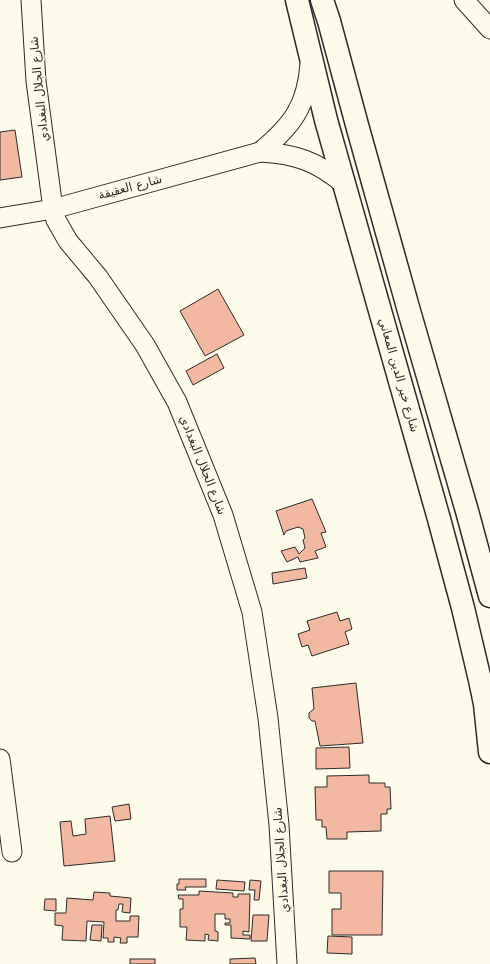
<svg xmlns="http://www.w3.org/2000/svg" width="490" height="964" font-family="'DejaVu Sans','Noto Naskh Arabic',sans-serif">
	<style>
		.building { fill: #f2b8a0; stroke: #2b2b2b }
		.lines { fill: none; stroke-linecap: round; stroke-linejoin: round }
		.minor-casing { stroke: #2b2b2b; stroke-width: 21 }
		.tertiary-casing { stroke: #2b2b2b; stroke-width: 25 }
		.minor { stroke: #fdfbea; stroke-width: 19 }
		.tertiary { stroke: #fdfbea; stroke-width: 22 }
		.labels { text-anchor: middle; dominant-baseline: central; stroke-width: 4; stroke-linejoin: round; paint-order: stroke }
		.street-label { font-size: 12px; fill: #2b2b2b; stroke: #fdfbea }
	</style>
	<rect width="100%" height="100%" fill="#fdfbea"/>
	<!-- building -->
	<g class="building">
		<polygon points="15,130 22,177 0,180 0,132"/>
		<polygon points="218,289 244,335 205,356 180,311"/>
		<polygon points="217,354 224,368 193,385 186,371"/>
		<polygon points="312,499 326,532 321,533 326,547 315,551 318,558 300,562 298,557 287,562 281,551 295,547 299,554 305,548 303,540 305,538 303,529 298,527 286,531 284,535 276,511"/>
		<polygon points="305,568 307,578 273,584 272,573"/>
		<polygon points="337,612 340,621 349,618 352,629 345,632 349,644 312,656 308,645 302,647 298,634 310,630 307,621"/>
		<polygon points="356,683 363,743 320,746 315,721 312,721 309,718 309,713 314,709 312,688"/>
		<polygon points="349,747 350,768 316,769 316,748"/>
		<polygon points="369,775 369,783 385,783 385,787 390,787 391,809 387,809 387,814 381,814 381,831 347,832 347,839 327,839 326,827 322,827 322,820 316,820 315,787 327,787 327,776"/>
		<polygon points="129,804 131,819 115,821 112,807"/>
		<polygon points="110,816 115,861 64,866 60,822 71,821 73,836 86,834 85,819"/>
		<polygon points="329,871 383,871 382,935 332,935 332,909 341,909 341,893 329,893"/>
		<polygon points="179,879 206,879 206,887 185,887 186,890 177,890 177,884 179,884"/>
		<polygon points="217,880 245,882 244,891 216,889"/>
		<polygon points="250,880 261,881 259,900 254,900 255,890 249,890"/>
		<polygon points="199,891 233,893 233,897 238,897 238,894 250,894 249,932 243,931 243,935 250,935 250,939 231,938 231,925 225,925 225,923 230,923 230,919 225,919 225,914 215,914 215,931 218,932 218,941 208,940 209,935 205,934 205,941 186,940 187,927 180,927 180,909 183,909 183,899 179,899 178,895 199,895"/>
		<polygon points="94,892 110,893 110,896 131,898 130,913 122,912 123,904 119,904 118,910 116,910 116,921 130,921 130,916 139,916 138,937 127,937 127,943 120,943 121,938 114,937 114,942 108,942 108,938 103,938 104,922 87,921 86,941 62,940 63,926 55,925 55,913 66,913 67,898 93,900"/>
		<polygon points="45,899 56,899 56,911 44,910"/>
		<polygon points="253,915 269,915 267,941 251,941"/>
		<polygon points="92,925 102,925 101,941 90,940"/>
		<polygon points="328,936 352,937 352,954 327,953"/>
		<polygon points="255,958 256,964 230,964 230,959"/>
		<rect x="130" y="959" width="25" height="5"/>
	</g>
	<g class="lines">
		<!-- minor casing -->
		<g class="minor-casing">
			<g id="minor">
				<polyline points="31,0 36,81 53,209 56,220 68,241 98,277 145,345 177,402 223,515 252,612 268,718 279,825 287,964"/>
				<polyline points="464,0 490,29"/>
				<path d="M260 152C292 126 307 106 310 64"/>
				<path d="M0 218 53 209 260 152C296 154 316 161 344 184"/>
				<polyline points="0,759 12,852"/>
			</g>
		</g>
		<!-- tertiary casing -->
		<g class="tertiary-casing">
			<g id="tertiary">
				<polyline points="297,0 326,120 439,519 463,608 480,680 485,704 490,752"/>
				<polyline points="322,0 329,21 357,125 409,311 467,511 490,596"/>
			</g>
		</g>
		<!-- minor -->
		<use href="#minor" class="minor"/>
		<!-- tertiary -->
		<use href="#tertiary" class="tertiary"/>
	</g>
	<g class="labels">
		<!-- street labels -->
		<g class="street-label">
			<text transform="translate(39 89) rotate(-96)">شارع الجلال البغدادي</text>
			<text transform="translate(130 187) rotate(-15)">شارع العقيقة</text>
			<text transform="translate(399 375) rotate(74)">شارع خير الدين المعاني</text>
			<text transform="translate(203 465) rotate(68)">شارع الجلال البغدادي</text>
			<text transform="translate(281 860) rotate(-94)">شارع الجلال البغدادي</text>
		</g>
	</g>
</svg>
